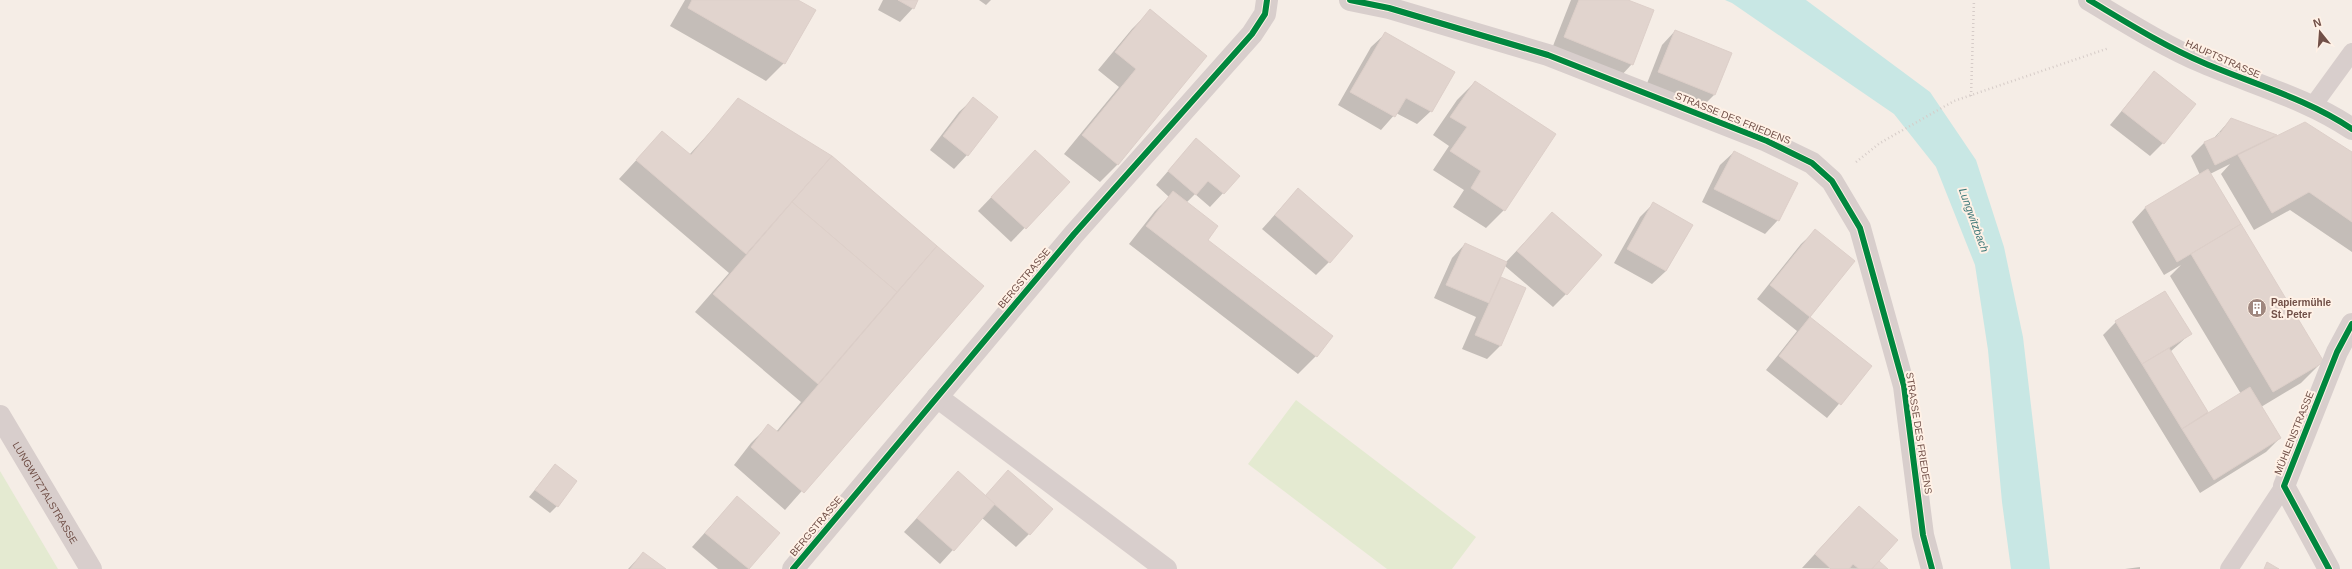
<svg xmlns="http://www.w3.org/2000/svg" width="2352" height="569" font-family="Helvetica,sans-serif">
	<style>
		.green { fill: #e4ead1 }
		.water { fill: #c8e7e4 }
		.shadow { fill: #0003; fill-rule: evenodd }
		.building { fill: #e1d4ce; stroke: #ddcfc9 }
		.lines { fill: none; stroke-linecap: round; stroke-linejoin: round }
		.path { stroke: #d6ccc8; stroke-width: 2.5; stroke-dasharray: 1 3; stroke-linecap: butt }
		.service { stroke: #d8cecc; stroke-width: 18 }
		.minor { stroke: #d8cecc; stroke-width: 22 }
		.tertiary { stroke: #d8cecc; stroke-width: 22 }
		.secondary { stroke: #d8cecc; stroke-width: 22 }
		.cycleway-casing { stroke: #fff1e6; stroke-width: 8 }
		.cycleway { stroke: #00873e; stroke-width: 6 }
		.labels { text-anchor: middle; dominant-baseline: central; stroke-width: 4; stroke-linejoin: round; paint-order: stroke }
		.street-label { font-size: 10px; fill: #715048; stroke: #fff1e6 }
		.poi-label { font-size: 10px; font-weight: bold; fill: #715048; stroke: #fff1e6; text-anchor: start }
		.water-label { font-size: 11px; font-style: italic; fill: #3c7777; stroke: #fff1e6 }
	</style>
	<rect width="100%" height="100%" fill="#f5ede6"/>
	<!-- green -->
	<g class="green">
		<polygon points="1296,400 1476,537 1452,569 1387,569 1248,464"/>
		<polygon points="0,471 58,569 0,569"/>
	</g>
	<!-- water -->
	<polygon class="water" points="1725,0 1806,0 1930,92 1976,160 2004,247 2023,337 2050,569 2011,569 2002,502 1988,350 1975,265 1936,167 1894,114 1732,3"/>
	<!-- shadow -->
	<g class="shadow">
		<polygon points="685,0 796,0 784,63 766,81 670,26"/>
		<polygon points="883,0 917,0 913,8 900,22 878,10"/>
		<polygon points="979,0 991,0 986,5"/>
		<polygon points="1571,0 1626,0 1632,64 1619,78 1551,51"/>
		<polygon points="1150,11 1118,164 1100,182 1064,154 1119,87 1098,70 1132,29"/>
		<polygon points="1675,31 1731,54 1714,95 1701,108 1646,86 1662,45"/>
		<polygon points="1385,34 1431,111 1417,124 1396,113 1381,130 1338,105 1371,47"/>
		<polygon points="2154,72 2163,143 2150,156 2110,125"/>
		<polygon points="1475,82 1555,134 1504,210 1486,228 1453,207 1464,190 1433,170 1449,146 1433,135 1457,100"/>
		<polygon points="973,99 967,155 954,169 930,150 959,112"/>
		<polygon points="739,100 831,157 983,286 785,510 734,465 751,443 769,425 776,432 801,402 695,312 729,273 619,179 662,132 689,155"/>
		<path d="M2231 119 2275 136 2272 139 2352 153V252L2290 210 2254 230 2221 174 2230 164 2210 174 2322 362 2301 383 2261 407 2280 438 2266 452 2200 493 2103 335 2116 322 2190 334 2170 352 2208 414 2241 394 2170 276 2181 265 2164 275 2132 222 2145 208 2200 175 2191 156 2204 143 2213 139ZM2220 132H2222L2214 140Z"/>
		<polygon points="1196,139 1239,176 1210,207 1195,194 1186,203 1206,240 1332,336 1316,356 1298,374 1129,244 1155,211 1169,197 1156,185"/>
		<polygon points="1734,152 1778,220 1765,234 1702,202 1720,165"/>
		<polygon points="1022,165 1068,183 1011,242 978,211"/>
		<polygon points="1298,189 1329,262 1316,275 1262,229"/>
		<polygon points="1653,204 1692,226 1666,271 1652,284 1614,263 1640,217"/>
		<polygon points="1552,213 1566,294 1553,307 1505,266 1499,278 1525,288 1500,346 1487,359 1462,349 1476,317 1434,298 1452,258 1465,244 1506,262"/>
		<polygon points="1815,231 1853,262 1809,318 1870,367 1827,418 1766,370 1797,331 1757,299 1801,244"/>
		<polygon points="555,465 557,506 550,513 529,497"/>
		<polygon points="1008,472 1029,534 1016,547 982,518 940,564 904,532 958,473 985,496"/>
		<polygon points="737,497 779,533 748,569 718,569 692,547"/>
		<polygon points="1846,520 1872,567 1887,569 1802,568"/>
		<polygon points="643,553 664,569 628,569"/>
		<polygon points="2140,567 2140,569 2125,569"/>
	</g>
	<!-- building -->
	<g class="building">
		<polygon points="692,0 798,0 816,10 785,64 688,8"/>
		<polygon points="898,0 918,0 914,9"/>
		<polygon points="1579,0 1628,0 1654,10 1633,65 1564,37"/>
		<polygon points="1150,9 1207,56 1118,165 1082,135 1136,69 1115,52"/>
		<polygon points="1675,30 1732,53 1715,95 1658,72"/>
		<polygon points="1385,32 1455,72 1432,112 1406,98 1395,117 1350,92"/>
		<polygon points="2154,71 2196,104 2164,144 2122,111"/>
		<polygon points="1475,81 1556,134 1505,211 1471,188 1481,171 1450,151 1467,127 1450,117"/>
		<polygon points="973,97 998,117 968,156 943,136"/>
		<polygon points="738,98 832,156 746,254 636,160 662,131 691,155"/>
		<polygon points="2231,118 2277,135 2215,165 2204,142 2218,136"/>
		<polygon points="2305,122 2352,152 2352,222 2309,192 2272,213 2238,155"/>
		<polygon points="1196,138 1240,176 1224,194 1208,181 1196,195 1168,171"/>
		<polygon points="1035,150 1070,182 1026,229 991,197"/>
		<polygon points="1734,151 1798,183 1779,221 1714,189"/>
		<polygon points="832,156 937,246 897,292 792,202"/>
		<polygon points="2208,169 2241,224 2177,262 2145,207"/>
		<polygon points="1298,188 1353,236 1330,263 1275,215"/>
		<polygon points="1173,191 1218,226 1208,240 1333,336 1317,357 1146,226"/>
		<polygon points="792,202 897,292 818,384 713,294"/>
		<polygon points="1653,202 1693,225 1666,271 1627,249"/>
		<polygon points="1552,212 1602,255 1567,295 1517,251"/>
		<polygon points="2241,224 2324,362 2273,392 2191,254"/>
		<polygon points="1815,229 1855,261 1810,317 1770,285"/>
		<polygon points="1465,243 1507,262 1489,303 1446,285"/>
		<polygon points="937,246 984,286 804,493 751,447 768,424 778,432"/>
		<polygon points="1501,277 1526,288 1501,346 1475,335"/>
		<polygon points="2165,291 2192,334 2142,364 2115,321"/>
		<polygon points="1810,317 1872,366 1841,405 1779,356"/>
		<polygon points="2169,348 2208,412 2182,429 2142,364"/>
		<polygon points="2250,387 2281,438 2214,480 2182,429"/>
		<polygon points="555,464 577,481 558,507 535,490"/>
		<polygon points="1008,470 1053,509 1030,535 985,496"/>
		<polygon points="958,471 995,504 954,551 917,518"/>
		<polygon points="737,496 780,533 749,569 705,533"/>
		<polygon points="1859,506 1898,540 1872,569 1859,569 1853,564 1849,569 1831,569 1815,554"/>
		<polygon points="643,552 666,569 630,569"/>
		<polygon points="1879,561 1888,569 1872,569"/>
		<polygon points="2267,562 2279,569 2264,569"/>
	</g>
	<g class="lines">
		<!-- path -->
		<g class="path">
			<polyline points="1971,96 1974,0"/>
			<polyline points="1856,162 1880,143 1954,101 2109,48"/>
		</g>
		<!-- service -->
		<g class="service">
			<polyline points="2312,107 2352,52"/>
			<polyline points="2229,569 2284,486"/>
		</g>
		<!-- minor -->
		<g class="minor">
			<polyline points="1350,0 1389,8 1548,55 1767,141 1812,163 1832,181 1860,228 1904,386 1923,535 1932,569"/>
			<polyline points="937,397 1166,569"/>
			<polyline points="793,569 1074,234 1252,34 1265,14 1267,0"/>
			<polyline points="2329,569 2284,486 2337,352 2352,324"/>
		</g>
		<!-- tertiary -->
		<path class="tertiary" d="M2089 0C2126 22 2164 46 2204 63 2253 84 2308 99 2352 129"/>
		<!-- secondary -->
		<path class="secondary" id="s1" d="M0 416 91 569"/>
		<!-- cycleway casing -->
		<g class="cycleway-casing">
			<g id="cycleway">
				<polyline points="1350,0 1389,8 1548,55 1767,141 1812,163 1832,181 1860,228 1904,386 1923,535 1932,569"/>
				<path d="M2089 0C2126 22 2164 46 2204 63 2253 84 2308 99 2352 129"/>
				<polyline points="793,569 1074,234 1252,34 1265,14 1267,0"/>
				<polyline points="2329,569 2284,486 2337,352 2352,324"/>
			</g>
		</g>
		<!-- cycleway -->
		<use href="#cycleway" class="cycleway"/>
	</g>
	<!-- icons -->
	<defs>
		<g id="building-disc" transform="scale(1)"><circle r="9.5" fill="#9f877f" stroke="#fff1e6"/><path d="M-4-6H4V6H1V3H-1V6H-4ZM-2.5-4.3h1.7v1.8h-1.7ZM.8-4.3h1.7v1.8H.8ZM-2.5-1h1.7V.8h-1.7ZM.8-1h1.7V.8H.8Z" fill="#fff"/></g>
	</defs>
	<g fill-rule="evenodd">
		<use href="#building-disc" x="2257" y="308"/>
	</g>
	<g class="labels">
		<!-- street labels -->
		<g class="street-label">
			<text transform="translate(2223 59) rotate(24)">HAUPTSTRASSE</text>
			<text transform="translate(1733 118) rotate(22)">STRASSE DES FRIEDENS</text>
			<text transform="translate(1024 278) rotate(-50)">BERGSTRASSE</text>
			<text transform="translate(1919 433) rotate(81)">STRASSE DES FRIEDENS</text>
			<text transform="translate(2294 433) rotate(-68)">MÜHLENSTRASSE</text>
			<text stroke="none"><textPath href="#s1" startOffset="89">LUNGWITZTALSTRASSE</textPath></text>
			<text transform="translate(816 526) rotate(-50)">BERGSTRASSE</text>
		</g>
		<!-- poi labels -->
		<g class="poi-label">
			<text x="2271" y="302">Papiermühle<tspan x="2271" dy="12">St. Peter</tspan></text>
		</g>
		<!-- water labels -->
		<g class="water-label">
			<text transform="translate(1974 220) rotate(70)">Lungwitzbach</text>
		</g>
	</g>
	<!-- north arrow -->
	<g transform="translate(2320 32) rotate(343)" stroke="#fff1e6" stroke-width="3" paint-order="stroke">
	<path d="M0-3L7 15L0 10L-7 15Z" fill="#715048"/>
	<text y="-6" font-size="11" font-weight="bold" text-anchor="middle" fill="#715048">N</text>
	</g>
</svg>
